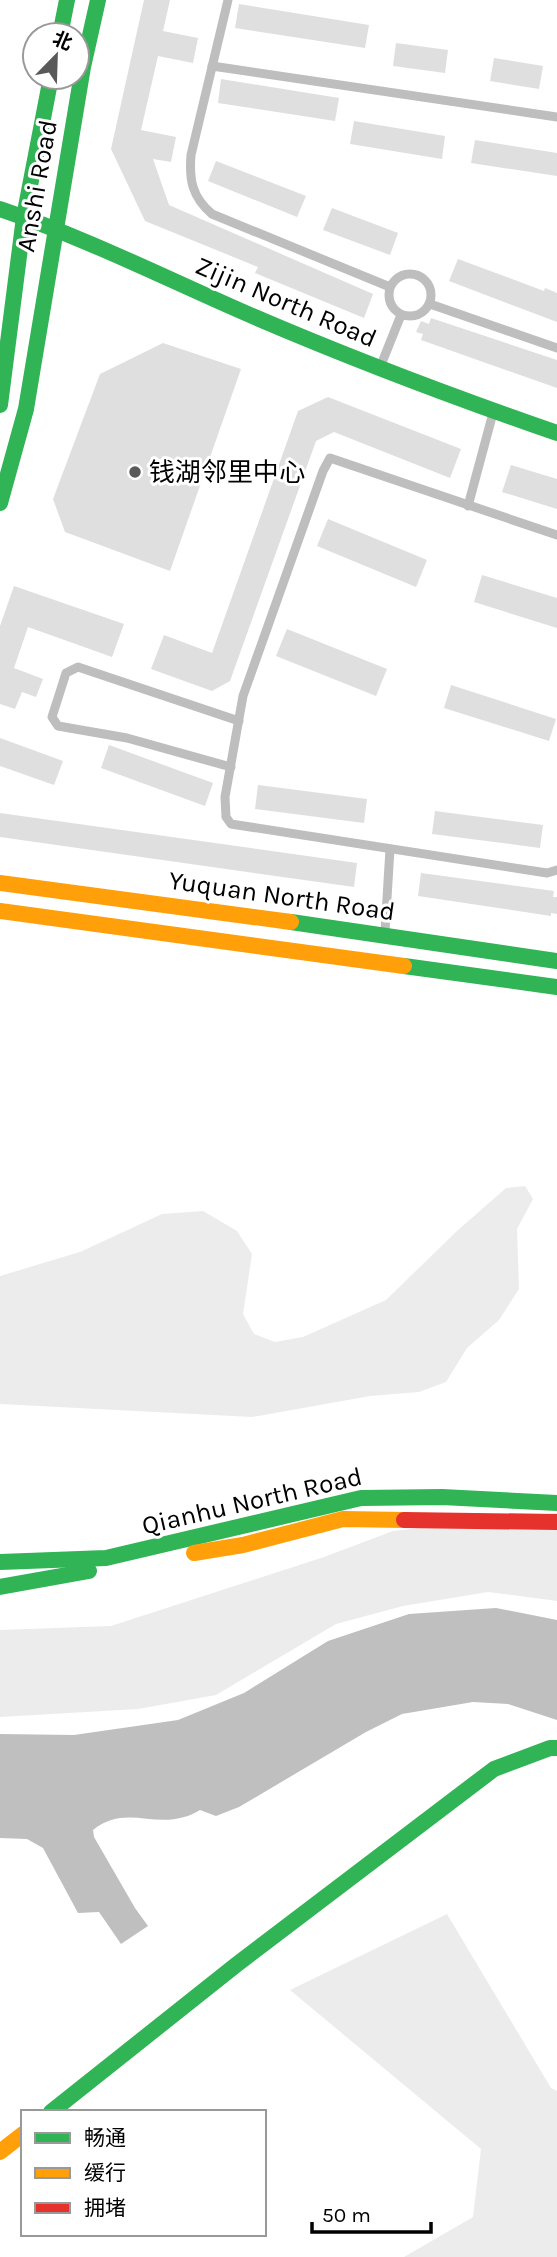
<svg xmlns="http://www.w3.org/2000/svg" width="557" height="2257" font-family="Karla,'Noto Sans SC',sans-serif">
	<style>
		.green { fill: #ececec }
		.water { fill: #bfbfbf }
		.building { fill: #dfdfdf }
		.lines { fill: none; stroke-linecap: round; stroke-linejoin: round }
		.lane { stroke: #bebebe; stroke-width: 9 }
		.fast { stroke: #30b455; stroke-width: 16 }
		.slow { stroke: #ff9f0a; stroke-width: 16 }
		.jam { stroke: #e5322d; stroke-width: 16 }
		.poi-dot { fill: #595959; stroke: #fff; stroke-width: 2.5 }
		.labels { text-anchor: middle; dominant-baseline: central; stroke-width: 6; stroke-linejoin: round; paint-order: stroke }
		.street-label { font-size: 26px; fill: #000; stroke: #fff }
		.poi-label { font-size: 26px; fill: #000; stroke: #fff; text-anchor: start }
	</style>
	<rect width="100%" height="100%" fill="#fff"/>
	<!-- green -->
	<g class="green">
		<polygon points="525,1186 533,1199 517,1229 519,1289 499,1320 467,1348 446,1382 419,1392 370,1396 252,1417 0,1404 0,1276 80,1252 162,1214 203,1211 237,1231 252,1254 243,1314 254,1334 275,1342 303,1337 386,1300 458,1230 506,1188"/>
		<polygon points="557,1513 557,1601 488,1592 403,1606 336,1624 216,1695 138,1709 0,1717 0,1630 111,1626 324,1557 393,1531"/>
		<polygon points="447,1914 551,2088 557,2091 557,2257 404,2257 473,2217 481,2149 290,1990"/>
	</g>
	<!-- water -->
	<path class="water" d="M496 1608 557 1620V1720L508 1704 473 1702 402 1714 366 1732 239 1807 216 1816 200 1810C195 1813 189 1816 184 1817 151 1827 124 1805 93 1830L94 1837 135 1908 148 1926 121 1944 99 1912 78 1913 43 1848 27 1839 0 1838V1734L74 1735 178 1720 244 1693 328 1641 409 1614Z"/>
	<!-- building -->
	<g class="building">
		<polygon points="144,0 170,0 163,31 198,38 193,63 158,56 141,130 176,137 171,162 153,159 169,205 373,294 364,318 255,273 258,267 145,221 111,149"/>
		<polygon points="239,4 369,25 365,48 235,28"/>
		<polygon points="396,43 448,50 445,73 393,66"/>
		<polygon points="494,58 543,66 539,89 490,81"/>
		<polygon points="221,79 339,98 335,121 218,103"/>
		<polygon points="354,121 445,136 442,159 350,144"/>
		<polygon points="475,140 557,153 557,176 471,163"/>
		<polygon points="216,161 306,196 297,217 208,181"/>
		<polygon points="332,208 398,233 390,255 323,230"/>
		<polygon points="458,259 544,291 545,288 557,293 557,322 449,281"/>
		<polygon points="431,318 557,360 557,388 421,340 423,334 416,332 421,321 429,324"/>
		<polygon points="163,343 241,369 170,571 65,532 53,499 100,374"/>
		<polygon points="328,397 461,449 450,478 334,432 316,441 230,681 212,691 151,669 164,635 212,653 298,411"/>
		<polygon points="511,465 557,479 557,509 502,492"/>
		<polygon points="328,519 427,560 416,587 317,546"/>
		<polygon points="482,575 557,598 557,628 474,602"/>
		<polygon points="14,586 124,624 112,657 28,627 14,668 43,679 36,697 22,692 15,709 0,704 0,626"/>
		<polygon points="287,629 387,669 376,696 276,656"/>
		<polygon points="451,685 556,719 549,741 444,708"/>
		<polygon points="0,738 63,761 54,785 0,766"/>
		<polygon points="109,745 213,783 205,806 101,768"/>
		<polygon points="258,785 367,799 364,823 255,809"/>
		<polygon points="435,811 543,825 540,848 432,834"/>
		<polygon points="0,813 357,863 354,887 0,837"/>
		<polygon points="421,873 554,891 553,897 557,897 557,914 551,913 551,916 418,896"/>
	</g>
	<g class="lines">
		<!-- lane -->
		<g class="lane">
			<path d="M228 0 191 155C189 180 192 197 212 214L390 287"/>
			<polyline points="212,66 557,117"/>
			<circle cx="410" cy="295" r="21"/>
			<polyline points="430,304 557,348"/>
			<polyline points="381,365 401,315"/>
			<polyline points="468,506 493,413"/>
			<polyline points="557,535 330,458 323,471 243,696 225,797 226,817 231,824 547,873 557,870"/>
			<polyline points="231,767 127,738 58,726 52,717 66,673 78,667 239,721"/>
			<polyline points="385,931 390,849"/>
		</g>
		<!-- fast -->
		<g class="fast">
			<polyline points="60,35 67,0"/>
			<path d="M0 209C86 238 167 279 250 315 350 358 453 397 557 433"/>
			<polyline points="0,405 24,217 51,77"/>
			<polyline points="0,503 26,409 83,67 98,0"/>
			<polyline points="291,922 557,961"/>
			<polyline points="404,966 557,987"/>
			<polyline points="0,1562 106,1558 361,1498 442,1497 557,1503"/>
			<polyline points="0,1587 89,1571"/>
			<polyline points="51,2112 236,1965 494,1769 550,1748 557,1748"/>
		</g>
		<!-- slow -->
		<g class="slow">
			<polyline points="0,883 291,922"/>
			<polyline points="0,911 404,966"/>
			<polyline points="194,1553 243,1545 343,1519 404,1520"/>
			<polyline points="0,2152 23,2134"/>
		</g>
		<!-- jam -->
		<polyline class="jam" points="404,1520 557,1522"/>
	</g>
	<!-- markers -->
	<circle class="poi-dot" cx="135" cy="472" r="7"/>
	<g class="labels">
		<!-- street labels -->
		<g class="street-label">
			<text transform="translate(37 186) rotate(-80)">Anshi Road</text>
			<text transform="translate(286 302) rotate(23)">Zijin North Road</text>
			<text transform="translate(282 896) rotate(8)">Yuquan North Road</text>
			<text transform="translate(252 1501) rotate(-13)">Qianhu North Road</text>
		</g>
		<!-- poi labels -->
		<g class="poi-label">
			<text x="149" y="472">钱湖邻里中心</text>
		</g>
	</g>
	<!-- legend -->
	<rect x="21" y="2110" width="245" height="126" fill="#ffffff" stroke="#999999" stroke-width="2"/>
	<rect x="35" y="2133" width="35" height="10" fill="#30b455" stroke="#999999" stroke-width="2"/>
	<text x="84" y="2145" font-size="21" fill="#000000">畅通</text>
	<rect x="35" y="2168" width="35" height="10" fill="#ff9f0a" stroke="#999999" stroke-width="2"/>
	<text x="84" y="2180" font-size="21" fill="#000000">缓行</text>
	<rect x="35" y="2203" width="35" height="10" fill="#e5322d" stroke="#999999" stroke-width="2"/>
	<text x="84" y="2215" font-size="21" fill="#000000">拥堵</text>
	<!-- north arrow -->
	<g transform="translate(56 56) rotate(23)"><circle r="33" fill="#ffffff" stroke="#999999" stroke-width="2"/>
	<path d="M0-5L12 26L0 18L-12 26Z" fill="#595959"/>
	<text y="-10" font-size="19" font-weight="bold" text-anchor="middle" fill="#000000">北</text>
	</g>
	<!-- scale -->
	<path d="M312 2222v10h119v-10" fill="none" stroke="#000000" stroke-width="3.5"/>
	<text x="322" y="2222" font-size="21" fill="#000000" stroke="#ffffff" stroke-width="5" paint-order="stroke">50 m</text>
</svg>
